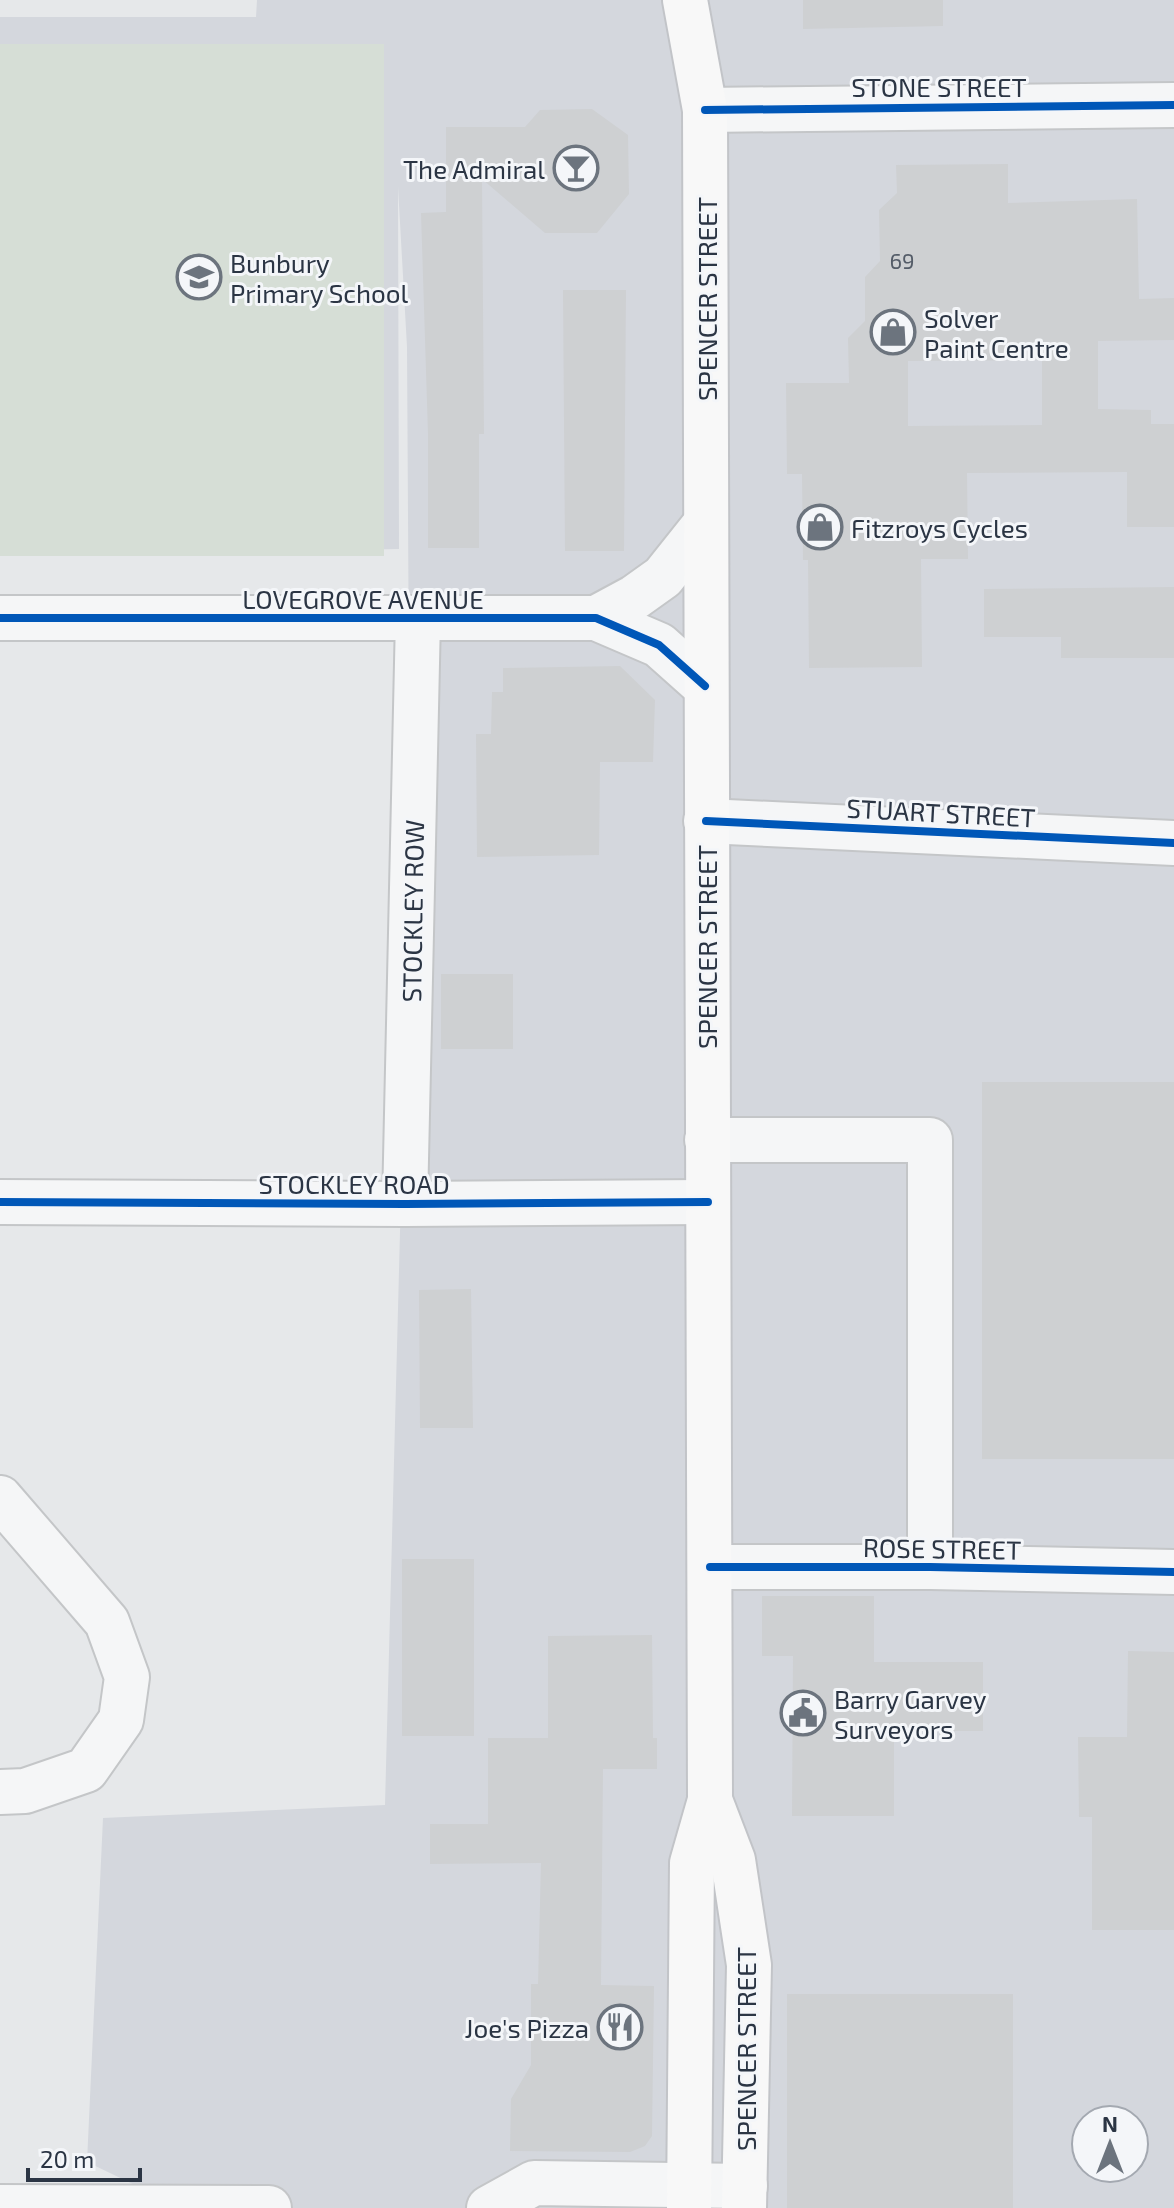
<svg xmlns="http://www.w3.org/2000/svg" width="1174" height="2208" font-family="'Exo 2',sans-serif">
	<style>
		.built { fill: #d4d7dd; fill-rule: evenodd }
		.green { fill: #d6ded6 }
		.building { fill: #ced0d2; fill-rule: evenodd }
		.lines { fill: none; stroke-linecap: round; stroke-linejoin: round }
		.minor-casing { stroke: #c4c6c8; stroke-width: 48 }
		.major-casing { stroke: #c2c4c8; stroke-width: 48 }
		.minor { stroke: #f5f6f7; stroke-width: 44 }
		.major { stroke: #f8f8f8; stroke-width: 44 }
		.cycleway-casing { stroke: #f4f6f9; stroke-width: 13 }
		.cycleway { stroke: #0057b8; stroke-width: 8 }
		.labels { text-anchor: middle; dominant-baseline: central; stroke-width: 6; stroke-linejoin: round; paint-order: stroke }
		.number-label { font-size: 22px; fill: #545c68 }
		.street-label { font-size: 26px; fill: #2b3544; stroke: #f4f6f9 }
		.poi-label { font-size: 26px; fill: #2b3544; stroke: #f4f6f9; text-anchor: start }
	</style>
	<rect width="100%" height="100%" fill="#e6e8ea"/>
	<!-- built -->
	<path class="built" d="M257 0H1174V2208H183L87 2162 103 1818 385 1805 410 851 407 347 398 187 399 549 348 550 0 533V17H256ZM1086 2120H1134V2168H1086Z"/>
	<!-- green -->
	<rect class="green" x="0" y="44" width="384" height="512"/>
	<!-- building -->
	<g class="building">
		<polygon points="803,0 943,0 943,26 803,29"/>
		<polygon points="592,109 628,135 629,194 597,233 545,233 482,179 484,434 479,434 479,548 428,548 428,434 421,213 446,212 446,127 525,127 540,110"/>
		<path d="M1008 164V203L1137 199 1139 299 1174 298V340L1098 341V409L1151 410V424H1174V527H1127V472L967 473 968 559H921L922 667 809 668 808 560H803L802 474H787L786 383H849L848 338 865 321V277L880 261 879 210 897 193 896 165ZM1042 360V425L908 426V361Z"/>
		<polygon points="563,290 626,290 624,551 565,551"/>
		<polygon points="1174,587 1174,658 1061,658 1061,637 984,637 984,589"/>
		<polygon points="620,666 655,700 653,762 600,762 599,855 477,857 476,734 491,734 492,692 503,692 503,668"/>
		<rect x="441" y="974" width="72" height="75"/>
		<rect x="982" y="1082" width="192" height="377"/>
		<polygon points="471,1289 473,1428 420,1428 419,1290"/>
		<rect x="402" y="1559" width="72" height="177"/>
		<polygon points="762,1596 874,1596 874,1662 983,1662 983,1731 894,1731 894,1816 792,1816 793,1656 762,1656"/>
		<polygon points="652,1635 653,1738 657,1738 657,1769 603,1769 601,1985 654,1986 652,2136 645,2146 630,2152 510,2151 511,2099 531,2065 531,1984 538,1984 541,1863 430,1864 430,1824 488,1824 488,1738 548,1738 548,1636"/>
		<polygon points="1128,1651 1174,1652 1174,1930 1092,1930 1092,1817 1079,1817 1078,1737 1127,1737"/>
		<rect x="787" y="1994" width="226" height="214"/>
	</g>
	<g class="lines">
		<!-- minor casing -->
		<g class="minor-casing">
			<g id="minor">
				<polyline points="705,110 1174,105"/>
				<polyline points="0,618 596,618 659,645 705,686"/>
				<polyline points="596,618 635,597 663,577 706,523"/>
				<polyline points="706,821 1174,843"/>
				<polyline points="707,1140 930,1140 930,1567"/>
				<polyline points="0,1202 405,1204 708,1202"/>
				<polyline points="405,1204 418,618"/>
				<polyline points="0,1498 107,1622 127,1677 121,1720 86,1770 25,1791 0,1792"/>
				<polyline points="710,1567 930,1567 1174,1572"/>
				<polyline points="0,2207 269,2208"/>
				<polyline points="489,2208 534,2183 745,2186"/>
			</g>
		</g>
		<!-- major casing -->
		<g class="major-casing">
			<g id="major">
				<polyline points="685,0 705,110 710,1800 692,1863 689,2208"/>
				<polyline points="710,1800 733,1860 749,1965 744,2208"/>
			</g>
		</g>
		<!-- minor -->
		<use href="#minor" class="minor"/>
		<!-- major -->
		<use href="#major" class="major"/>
		<!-- cycleway casing -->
		<g class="cycleway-casing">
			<g id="cycleway">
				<polyline points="705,110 1174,105"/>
				<polyline points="0,618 596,618 659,645 705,686"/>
				<polyline points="706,821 1174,843"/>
				<polyline points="0,1202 405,1204 708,1202"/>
				<polyline points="710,1567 930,1567 1174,1572"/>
			</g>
		</g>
		<!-- cycleway -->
		<use href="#cycleway" class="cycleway"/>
	</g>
	<!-- icons -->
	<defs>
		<g id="bar-ring" transform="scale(2.3)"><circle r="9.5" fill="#f4f6f9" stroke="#6c747e" stroke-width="1.5"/><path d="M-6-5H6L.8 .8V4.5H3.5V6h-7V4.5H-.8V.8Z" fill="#6c747e"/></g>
		<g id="school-ring" transform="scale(2.3)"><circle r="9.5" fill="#f4f6f9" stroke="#6c747e" stroke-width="1.5"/><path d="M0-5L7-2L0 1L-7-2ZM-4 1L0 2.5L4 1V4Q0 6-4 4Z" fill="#6c747e"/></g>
		<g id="shop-ring" transform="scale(2.3)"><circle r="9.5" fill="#f4f6f9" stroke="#6c747e" stroke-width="1.5"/><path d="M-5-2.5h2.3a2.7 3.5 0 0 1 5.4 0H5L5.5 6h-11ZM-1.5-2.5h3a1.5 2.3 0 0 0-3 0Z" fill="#6c747e"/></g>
		<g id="civic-ring" transform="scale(2.3)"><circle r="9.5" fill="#f4f6f9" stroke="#6c747e" stroke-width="1.5"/><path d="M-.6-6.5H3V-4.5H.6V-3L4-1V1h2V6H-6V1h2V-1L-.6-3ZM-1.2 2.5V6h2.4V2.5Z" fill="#6c747e"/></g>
		<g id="restaurant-ring" transform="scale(2.3)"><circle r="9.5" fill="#f4f6f9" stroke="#6c747e" stroke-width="1.5"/><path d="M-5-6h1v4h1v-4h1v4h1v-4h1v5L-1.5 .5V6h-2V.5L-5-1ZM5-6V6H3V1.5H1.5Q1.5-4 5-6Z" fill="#6c747e"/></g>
	</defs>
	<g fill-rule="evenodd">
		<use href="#bar-ring" x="576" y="168"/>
		<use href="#school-ring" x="199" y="277"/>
		<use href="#shop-ring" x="893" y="332"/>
		<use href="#shop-ring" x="820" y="527"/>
		<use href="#civic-ring" x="803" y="1713"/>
		<use href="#restaurant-ring" x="620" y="2027"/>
	</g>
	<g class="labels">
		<!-- number labels -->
		<g class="number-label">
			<text x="902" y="260">69</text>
		</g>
		<!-- street labels -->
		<g class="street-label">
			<text x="939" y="86">STONE STREET</text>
			<text transform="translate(706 299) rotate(-90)">SPENCER STREET</text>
			<text x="363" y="598">LOVEGROVE AVENUE</text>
			<text transform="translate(941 812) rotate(3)">STUART STREET</text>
			<text transform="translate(412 911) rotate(-89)">STOCKLEY ROW</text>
			<text transform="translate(706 947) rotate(-90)">SPENCER STREET</text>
			<text x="354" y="1183">STOCKLEY ROAD</text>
			<text transform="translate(942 1548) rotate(1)">ROSE STREET</text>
			<text transform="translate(745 2049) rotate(-90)">SPENCER STREET</text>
		</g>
		<!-- poi labels -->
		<g class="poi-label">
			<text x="545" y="168" text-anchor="end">The Admiral</text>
			<text x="230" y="262">Bunbury<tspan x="230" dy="30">Primary School</tspan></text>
			<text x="924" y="317">Solver<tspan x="924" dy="30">Paint Centre</tspan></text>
			<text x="851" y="527">Fitzroys Cycles</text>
			<text x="834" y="1698">Barry Garvey<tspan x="834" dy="30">Surveyors</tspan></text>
			<text x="589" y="2027" text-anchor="end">Joe's Pizza</text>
		</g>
	</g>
	<!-- north arrow -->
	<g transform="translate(1110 2144)"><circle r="38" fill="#f4f6f9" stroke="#a4a9b1" stroke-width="2"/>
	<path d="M0-6L14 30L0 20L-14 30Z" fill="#6c747e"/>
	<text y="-12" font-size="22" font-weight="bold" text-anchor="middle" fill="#2b3544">N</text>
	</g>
	<!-- scale -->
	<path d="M28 2168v12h112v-12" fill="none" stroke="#2b3544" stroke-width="4"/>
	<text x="40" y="2168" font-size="24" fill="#2b3544" stroke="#f4f6f9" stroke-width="6" paint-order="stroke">20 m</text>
</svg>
